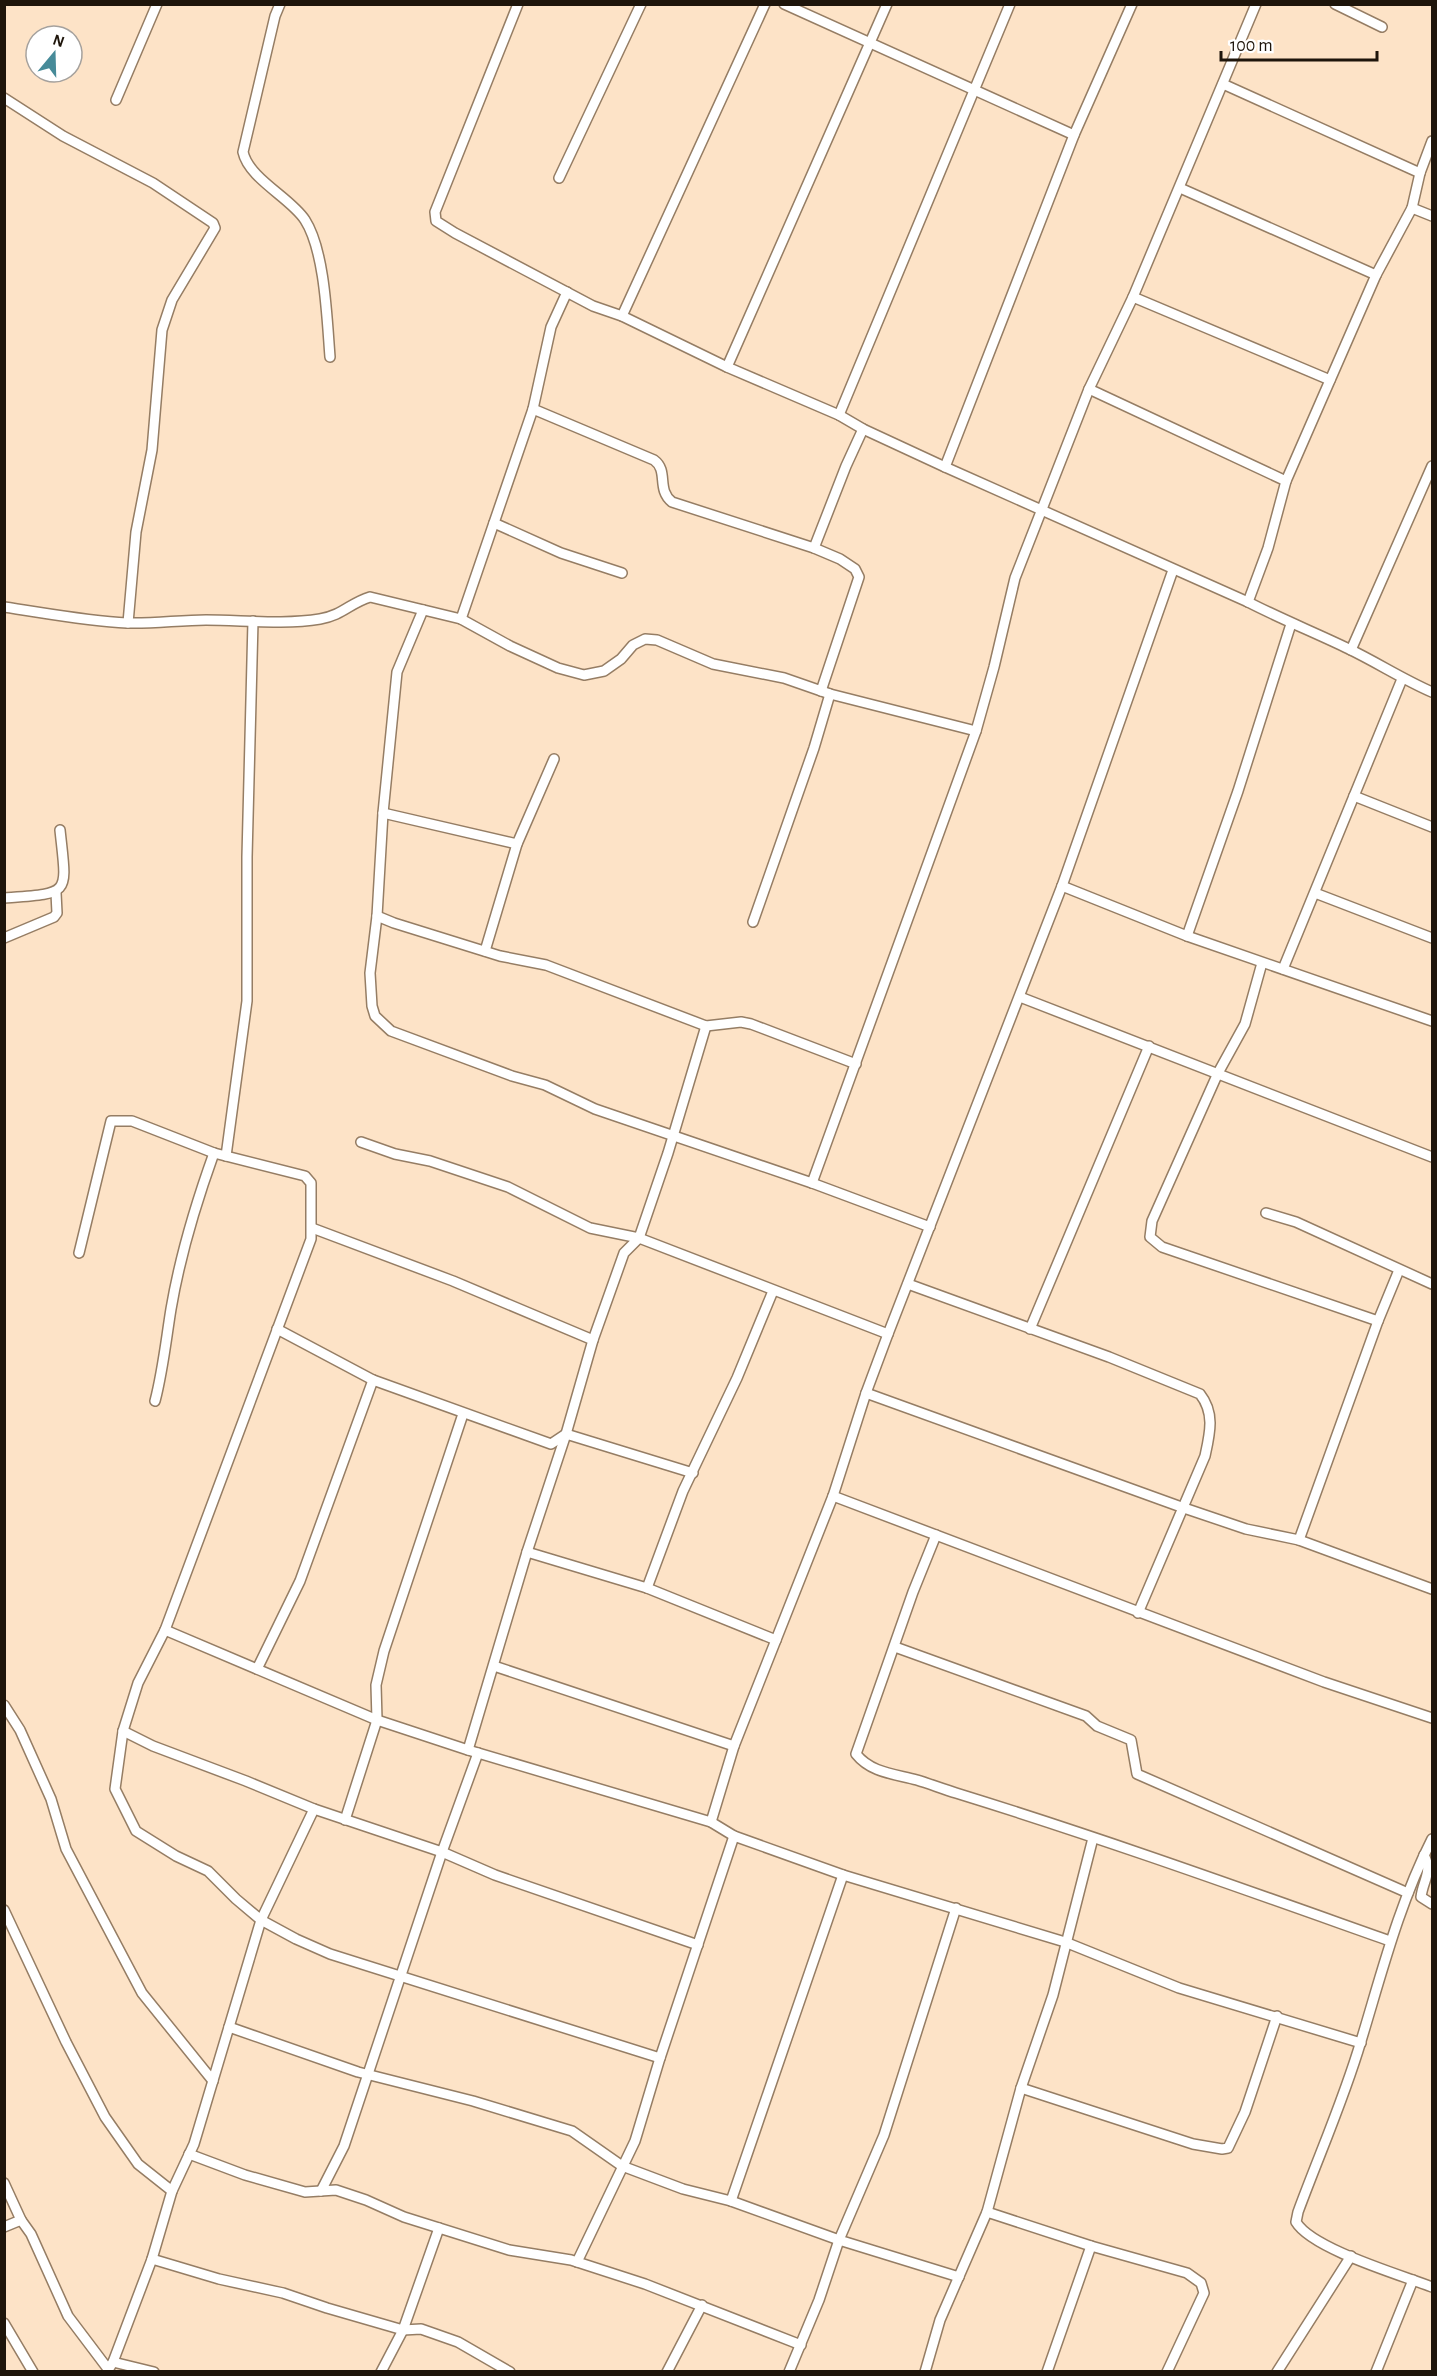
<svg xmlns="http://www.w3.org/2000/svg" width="1437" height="2376" font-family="'Alegreya Sans',sans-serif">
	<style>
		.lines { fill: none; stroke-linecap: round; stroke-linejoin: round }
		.minor-casing { stroke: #957d64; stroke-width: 12 }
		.minor { stroke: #fff; stroke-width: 9 }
	</style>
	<rect width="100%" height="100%" fill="#fde3c7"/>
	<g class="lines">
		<!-- minor casing -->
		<g class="minor-casing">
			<g id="minor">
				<path d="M280 4 275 16 243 152C249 179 291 198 305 220 325 251 327 320 330 357"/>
				<path d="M518 4 435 212 436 221 455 233 593 306 622 316 727 367 839 415 863 429 945 467 1248 602C1281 619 1316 633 1349 649 1378 663 1404 680 1432 692"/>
				<polyline points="784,4 1074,135"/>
				<polyline points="1335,4 1382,27"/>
				<polyline points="1223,84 1420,173 1412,208 1432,216"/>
				<polyline points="4,98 63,136 153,183 213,223 215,228 172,300 162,330 152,450 136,532 128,623"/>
				<polyline points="116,100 157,4"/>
				<polyline points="1420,173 1432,141"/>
				<polyline points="559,178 641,4"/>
				<polyline points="1180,188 1376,275"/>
				<polyline points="1133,297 1330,380"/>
				<polyline points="622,316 765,4"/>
				<polyline points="727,367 887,4"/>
				<polyline points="1089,389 1286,481"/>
				<path d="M533 409 654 460C669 471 656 489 672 502L814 548 840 559 855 569 859 577 821 691"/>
				<polyline points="839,415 1010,4"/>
				<polyline points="945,467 1074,135 1132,4"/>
				<polyline points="494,523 561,553 622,573"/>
				<polyline points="814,548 846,466 863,429"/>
				<polyline points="1248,602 1268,548 1286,481 1376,275 1412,208"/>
				<path d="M4 607C45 613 86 621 127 623 153 624 180 620 206 620 242 620 284 625 320 619 343 615 350 603 370 597L461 619 510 646 558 668 584 675 604 671 621 659 633 645 645 639 657 640 713 664 784 678 830 694 976 731"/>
				<polyline points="423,610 397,672 383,813 377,916 370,973 372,1006 375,1016 391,1031 512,1076 545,1085 595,1109 812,1183 930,1227"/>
				<polyline points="461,619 533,409 551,327 567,292"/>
				<polyline points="1351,650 1432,466"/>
				<polyline points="1354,796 1432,827"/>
				<polyline points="383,813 517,844"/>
				<polyline points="1062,886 1187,936 1432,1021"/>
				<polyline points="1315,893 1432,938"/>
				<path d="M4 898C72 893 67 896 60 830"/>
				<polyline points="377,916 394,923 500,956 546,965 706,1026 741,1022 751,1024 856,1064"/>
				<polyline points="753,922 814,748 830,694"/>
				<polyline points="1187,936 1238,791 1291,624"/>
				<polyline points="4,938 54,917 57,913 56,893"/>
				<polyline points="485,951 517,844 554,759"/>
				<polyline points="1262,963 1245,1024 1218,1073 1152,1221 1150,1237 1162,1247 1378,1321"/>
				<polyline points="1283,969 1402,679"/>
				<polyline points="1020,997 1432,1157"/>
				<polyline points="361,1142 395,1154 430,1161 508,1187 590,1228 639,1238 888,1334"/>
				<polyline points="226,1156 247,1001 247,857 253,621"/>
				<polyline points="812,1183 976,731 994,667 1015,578 1089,389 1133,297 1256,4"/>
				<polyline points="1266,1213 1296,1222 1432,1284"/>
				<polyline points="312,1228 453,1281 593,1340"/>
				<polyline points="79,1253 111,1121 132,1121 214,1153 305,1176 311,1183 311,1239 165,1630 138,1683 123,1731 115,1789 136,1831 176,1856 208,1871 236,1899 261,1920 296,1939 330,1954 660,2058"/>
				<path d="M908 1284 1109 1357 1200 1394C1215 1413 1210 1433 1205 1456L1138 1613"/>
				<polyline points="277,1329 373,1380 551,1444 566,1434 693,1473"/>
				<polyline points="1030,1329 1149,1046"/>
				<polyline points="866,1393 1184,1508 1246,1529 1299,1540 1432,1589"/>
				<path d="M155 1401C163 1370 166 1340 171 1309 180 1256 196 1203 214 1153"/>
				<polyline points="833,1496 1324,1682 1432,1718"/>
				<path d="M936 1535 913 1592 856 1754C871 1773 895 1774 917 1780 930 1784 943 1789 956 1793 1102 1838 1246 1890 1390 1941"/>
				<polyline points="1299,1540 1378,1321 1399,1270"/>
				<polyline points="527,1552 647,1588 776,1640"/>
				<polyline points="647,1588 683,1491 737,1378 773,1291"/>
				<polyline points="165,1630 377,1720 468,1750 711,1822 734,1836 843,1875 1065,1942 1179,1988 1361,2043"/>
				<polyline points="895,1647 1086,1716 1097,1726 1131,1740 1137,1774 1408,1893"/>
				<polyline points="494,1666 734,1746"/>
				<polyline points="257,1669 300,1581 373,1380"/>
				<polyline points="4,1705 20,1730 51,1799 66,1849 142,1993 213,2081"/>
				<polyline points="123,1731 153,1746 246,1781 314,1809 442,1852 495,1875 698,1945"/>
				<polyline points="468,1750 527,1552 566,1434 593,1340 624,1253 639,1238 668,1153 706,1026"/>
				<polyline points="345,1820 377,1720 376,1685 384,1651 463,1414"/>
				<polyline points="711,1822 734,1746 833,1496 866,1393 888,1334 1062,886 1173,570"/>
				<path d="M1432 1839C1399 1904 1382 1972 1361 2041 1344 2099 1319 2155 1298 2212L1296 2222C1312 2249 1401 2275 1432 2287"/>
				<path d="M1424 1855C1433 1872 1423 1880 1421 1897L1432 1904"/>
				<polyline points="4,1910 66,2042 105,2117 138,2164 172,2191"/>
				<polyline points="229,2027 358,2072 473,2101 572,2131 622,2166 683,2189 731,2201 839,2240 959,2277"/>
				<polyline points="1021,2088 1193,2144 1222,2149 1228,2148 1245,2112 1277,2016"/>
				<polyline points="189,2154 245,2175 305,2192 336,2190 366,2200 404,2217 509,2250 571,2260 645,2284 801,2345"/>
				<polyline points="4,2183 21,2220"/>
				<polyline points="321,2191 344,2146 442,1852 478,1753"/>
				<polyline points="731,2201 843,1875"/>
				<polyline points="987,2212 1091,2246 1187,2273 1201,2283 1204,2293 1167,2372"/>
				<polyline points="4,2227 21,2220 31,2234 68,2316 108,2369"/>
				<polyline points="152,2259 219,2279 283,2293 327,2308 403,2330 421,2329 458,2342 510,2372"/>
				<polyline points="577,2262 635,2141 660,2058 734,1836"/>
				<polyline points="4,2323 33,2372"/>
				<polyline points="113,2362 154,2372"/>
				<polyline points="107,2372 113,2362 152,2259 172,2191 194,2144 261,1920 314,1809"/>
				<polyline points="381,2372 403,2330 439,2228"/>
				<polyline points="667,2372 702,2305"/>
				<polyline points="789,2372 819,2300 839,2240 884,2135 956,1908"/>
				<polyline points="925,2372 940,2320 987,2212 1021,2088 1053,1995 1093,1838"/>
				<polyline points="1047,2372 1091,2246"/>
				<polyline points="1277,2372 1351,2256"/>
				<polyline points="1376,2372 1413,2280"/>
			</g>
		</g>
		<!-- minor -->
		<use href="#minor" class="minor"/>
	</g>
	<!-- border -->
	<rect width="1437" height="2376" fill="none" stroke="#1e150b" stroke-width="12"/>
	<!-- north arrow -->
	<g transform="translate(54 54) rotate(19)"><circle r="28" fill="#ffffff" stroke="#a5a19d" stroke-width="1.5"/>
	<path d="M0-4.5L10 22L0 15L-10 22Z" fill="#478b99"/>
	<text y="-9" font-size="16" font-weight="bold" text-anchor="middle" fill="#1e150b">N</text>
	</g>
	<!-- scale -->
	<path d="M1221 51v9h156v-9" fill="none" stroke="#1e150b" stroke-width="3"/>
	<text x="1230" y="51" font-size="18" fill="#1e150b" stroke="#ffffff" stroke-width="4.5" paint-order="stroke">100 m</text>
</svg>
